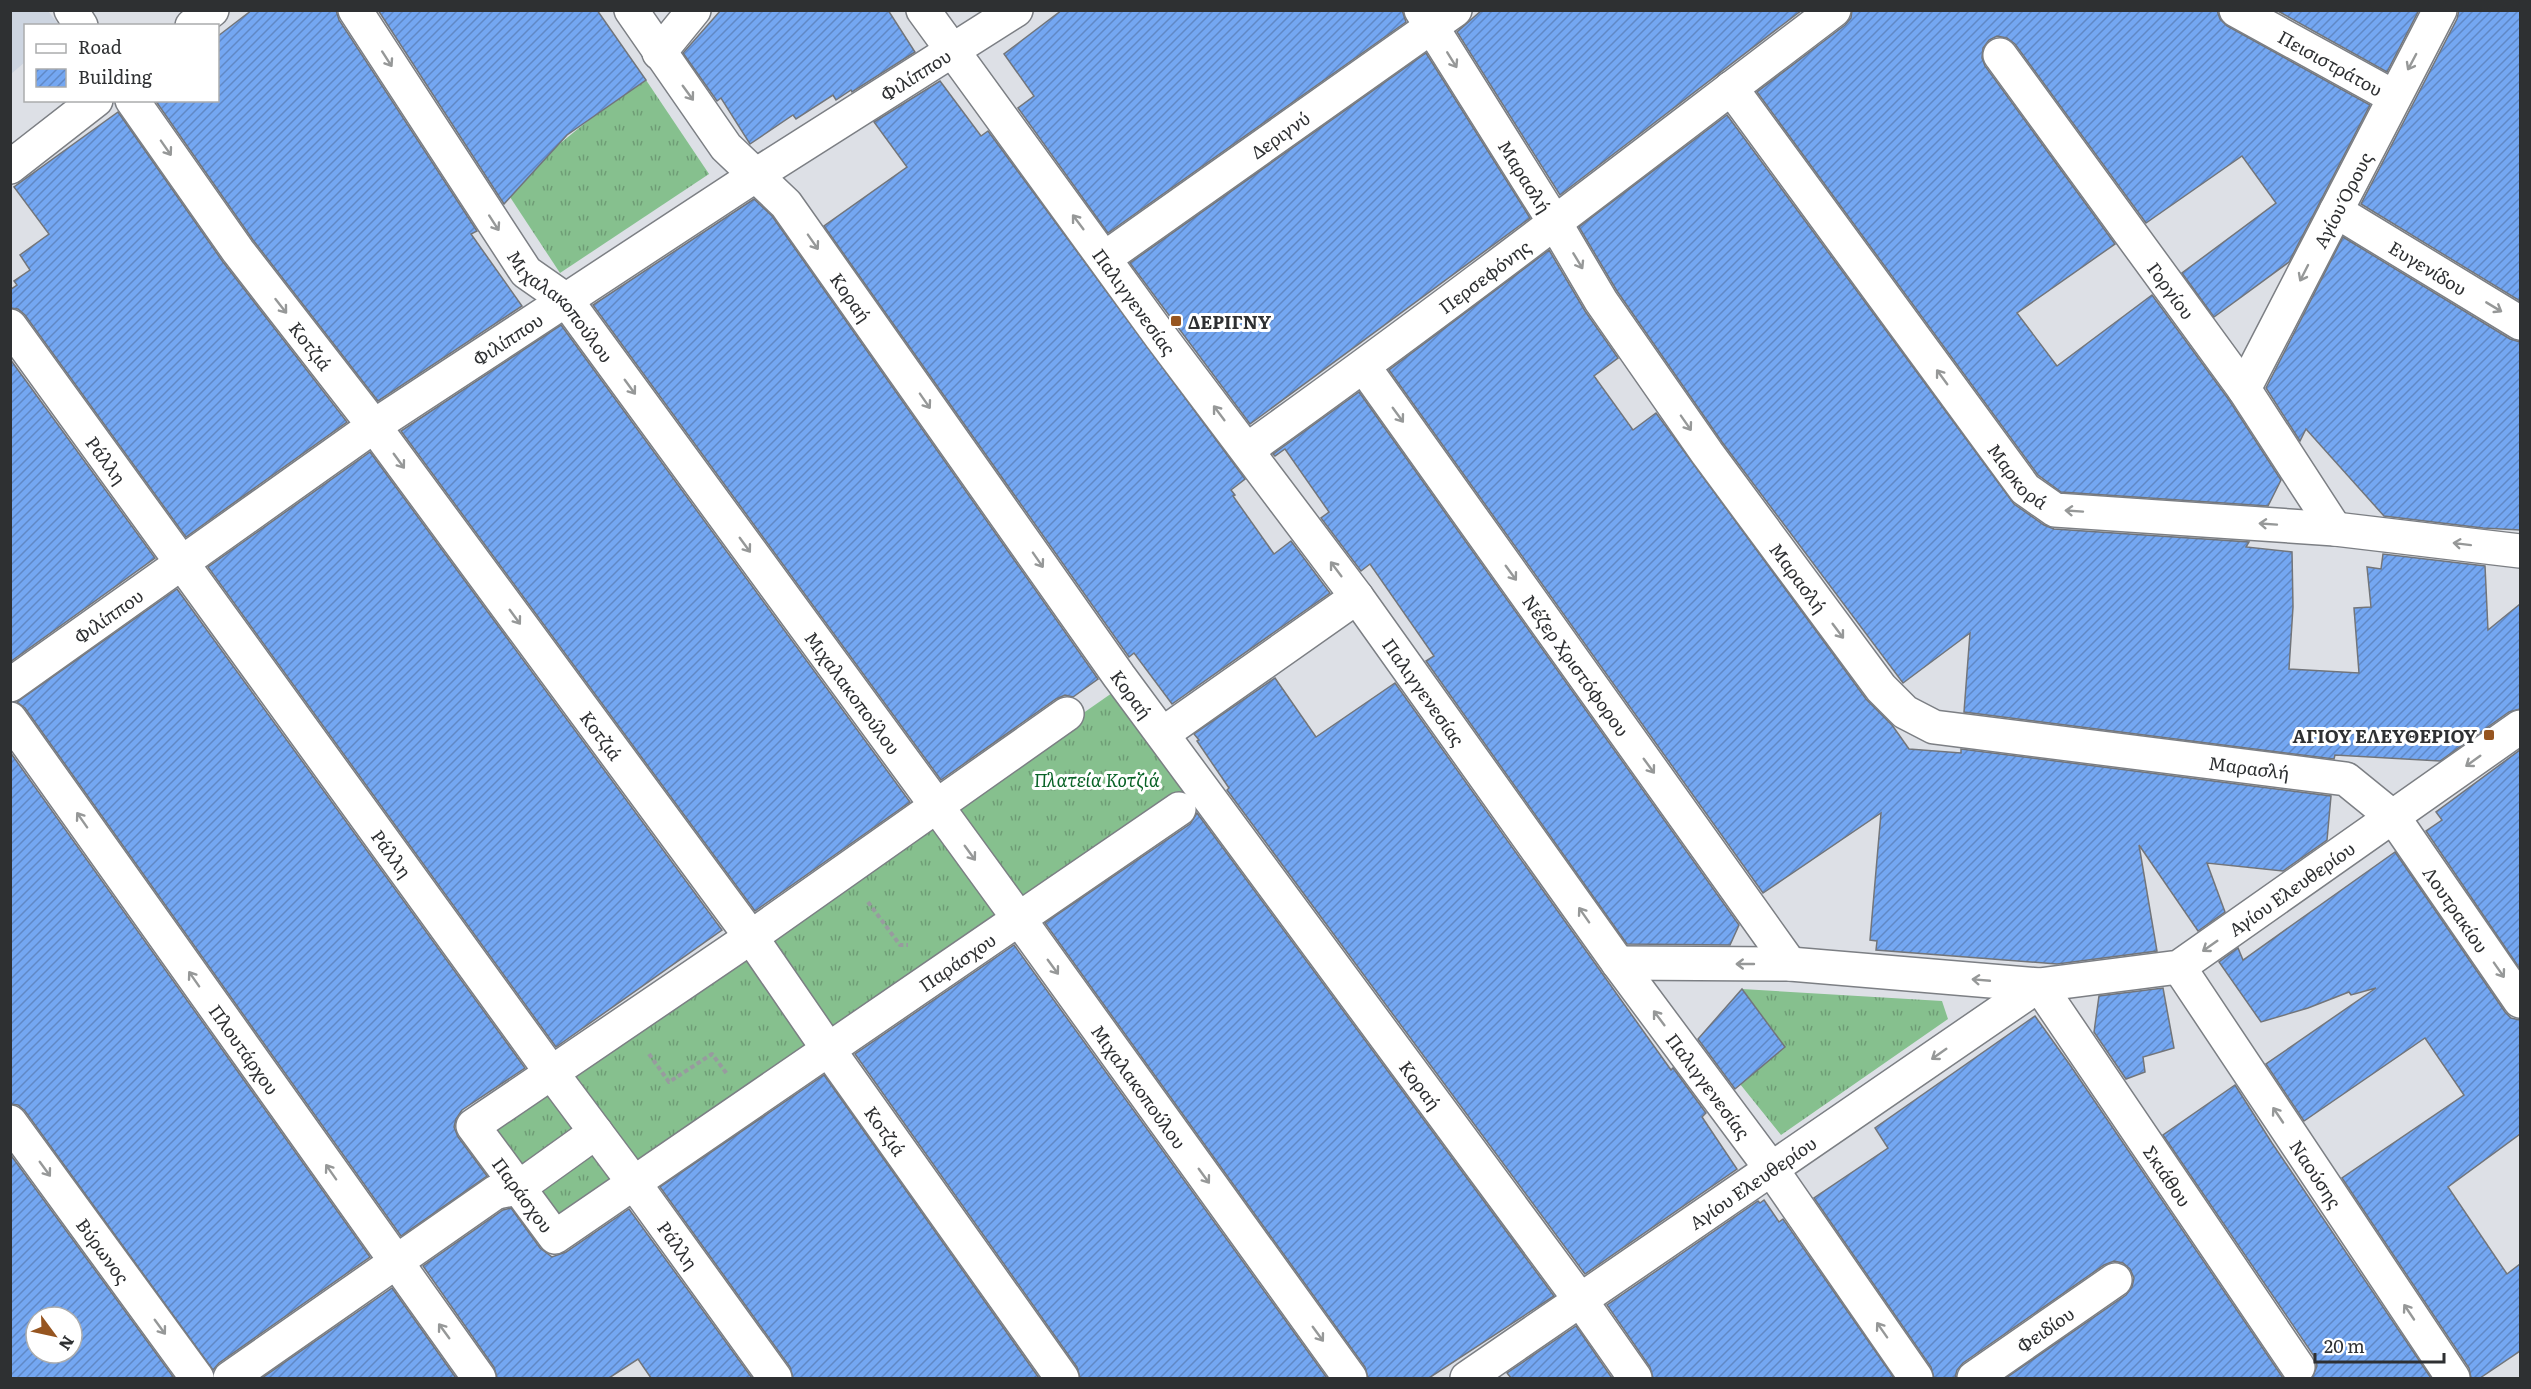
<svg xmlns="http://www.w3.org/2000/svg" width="2531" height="1389" font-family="Literata,serif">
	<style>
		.built { fill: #cdd5e1 }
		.grass { fill: url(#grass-tufts) }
		.building { fill: url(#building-hatch); stroke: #72757a; stroke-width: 1.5; fill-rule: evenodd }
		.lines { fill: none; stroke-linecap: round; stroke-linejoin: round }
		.pedestrian-casing { stroke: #7c7f84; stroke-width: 36 }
		.minor-casing { stroke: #7c7f84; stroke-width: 36 }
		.path { stroke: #989b9f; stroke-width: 4; stroke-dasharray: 4.5 3; stroke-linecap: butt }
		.pedestrian { stroke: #fff; stroke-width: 33 }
		.minor { stroke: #fff; stroke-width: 33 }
		.oneway { stroke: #969898 }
		.poi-dot { fill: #965520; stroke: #fff; stroke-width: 2 }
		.labels { text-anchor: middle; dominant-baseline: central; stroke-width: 6; stroke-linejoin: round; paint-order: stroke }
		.street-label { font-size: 18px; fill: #2e3032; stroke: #fff }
		.poi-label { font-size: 18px; font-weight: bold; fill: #2e3032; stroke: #fff; text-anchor: start }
		.park-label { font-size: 18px; font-style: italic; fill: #096327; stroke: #fff }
	</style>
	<defs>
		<pattern id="grass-tufts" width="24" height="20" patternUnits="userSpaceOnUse" patternTransform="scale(1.5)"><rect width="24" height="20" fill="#86c08e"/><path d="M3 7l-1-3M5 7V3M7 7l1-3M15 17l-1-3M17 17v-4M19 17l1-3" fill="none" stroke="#6e9c75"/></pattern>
		<pattern id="building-hatch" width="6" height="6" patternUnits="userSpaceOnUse" patternTransform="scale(1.5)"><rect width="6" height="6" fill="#74a7f2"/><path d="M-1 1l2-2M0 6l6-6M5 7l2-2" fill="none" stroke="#6088c5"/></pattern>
	</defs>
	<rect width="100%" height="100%" fill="#dde0e6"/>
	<!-- built -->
	<polygon class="built" points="11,10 48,11 59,25 26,26 25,62 11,74"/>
	<!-- grass -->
	<g class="grass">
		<polygon points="646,80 709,174 560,273 510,197 557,146 590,119"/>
		<polygon points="1112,693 1184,792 559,1222 488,1129"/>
		<polygon points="1742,989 1942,1001 1948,1019 1781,1135 1740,1084 1785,1047"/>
	</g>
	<!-- building -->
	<g class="building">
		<polygon points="252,10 336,10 339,20 477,231 471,234 522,306 378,401 253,240 155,100 218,100 218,36"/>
		<polygon points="378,10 597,10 646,80 567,135 504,204"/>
		<polygon points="721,10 888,10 915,52 852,92 851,90 836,100 833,95 796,119 793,115 750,144 721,98 717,101 683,53"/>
		<polygon points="1062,10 1402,10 1406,22 1108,233 1018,108 1034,96 1004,54"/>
		<polygon points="1482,10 1802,10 1560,195 1457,32"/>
		<polygon points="1852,10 2217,10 2220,19 2227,26 2370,105 2289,262 2214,317 2182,273 2276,203 2242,156 2146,223 2015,44 2007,38 1997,36 1989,40 1983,48 1982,58 1985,66 2115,244 2017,313 2057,366 2152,295 2229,400 2281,480 2268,506 2061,492 2038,475 1757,92 1845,25 1851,18"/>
		<polygon points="2276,10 2419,10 2387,72"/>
		<polygon points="2459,10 2520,10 2520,301 2361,204 2457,19"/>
		<polygon points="1426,53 1530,218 1250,424 1130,263"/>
		<polygon points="940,81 981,136 988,131 1245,479 1231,490 1235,495 1233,496 1274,554 1291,541 1330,593 1172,704 1134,653 1129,657 824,226 907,167 874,122"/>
		<polygon points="118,112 223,262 347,422 186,537 25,315 18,309 10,308 10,290 17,285 14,281 30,270 20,255 49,234 14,187"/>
		<polygon points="1727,115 2014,504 2044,525 2054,529 2249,542 2246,547 2292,552 2293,607 2289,669 2359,673 2354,608 2371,607 2367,567 2381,569 2383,554 2485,566 2488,630 2520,604 2520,709 2509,712 2440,761 2335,755 2334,759 1964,712 1970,633 1903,683 1722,442 1617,291 1579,227"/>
		<polygon points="754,199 772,216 1098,679 1073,697 1065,695 1056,699 941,780 593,305"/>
		<polygon points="2343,237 2510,339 2520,342 2520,530 2483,528 2384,516 2306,429 2300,441 2266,388"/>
		<polygon points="1549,250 1585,311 1618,358 1594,376 1633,430 1656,413 1866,699 1892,725 1909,749 1961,753 1961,749 2331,796 2327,840 2283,871 2207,863 2225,912 2198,931 2139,845 2157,951 2057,964 1876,950 1877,941 1870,940 1881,813 1763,893 1389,370"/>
		<polygon points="561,325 910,802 755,911 401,431"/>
		<polygon points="10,359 155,558 10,662"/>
		<polygon points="1359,392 1739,925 1730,945 1627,944 1426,661 1434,656 1370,564 1361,571 1321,518 1329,512 1285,449 1275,456 1273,454"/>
		<polygon points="370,452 722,930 556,1047 208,567"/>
		<polygon points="177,589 525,1068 462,1110 456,1119 454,1127 458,1137 487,1176 401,1236 25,708 17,702"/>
		<polygon points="1275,678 1316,737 1395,683 1671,1070 1673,1068 1706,1113 1702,1117 1737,1169 1585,1274 1227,790 1229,788 1197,741 1199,740 1194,734"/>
		<polygon points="2520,750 2520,969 2426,831 2442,820 2436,812"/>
		<polygon points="10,752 370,1257 219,1363 213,1370 25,1111 18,1105 10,1104"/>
		<polygon points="1197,813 1554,1296 1429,1378 1368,1378 1365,1367 1045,923 1190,824"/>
		<polygon points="2395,852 2505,1012 2511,1018 2520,1020 2520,1134 2448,1187 2507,1274 2520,1264 2520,1351 2480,1378 2471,1378 2469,1368 2342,1178 2464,1095 2425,1038 2304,1121 2266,1064 2376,988 2351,995 2349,992 2308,1008 2261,1022 2219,962 2238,948 2243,960"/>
		<polygon points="1014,945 1327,1378 1080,1378 1077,1367 855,1054"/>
		<polygon points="2163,988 2174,1048 2143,1057 2145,1072 2126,1079 2094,1032 2099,996"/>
		<polygon points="1742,989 1785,1047 1735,1089 1698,1039"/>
		<polygon points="2035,1016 2070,1065 2283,1378 2006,1378 2126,1295 2132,1287 2134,1278 2130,1269 2123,1263 2114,1261 2104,1265 1963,1363 1957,1370 1955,1378 1934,1378 1931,1367 1814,1198 1888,1148 1875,1128"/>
		<polygon points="824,1075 1039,1378 793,1378 790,1367 660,1187"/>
		<polygon points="2235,1085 2272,1143 2431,1378 2312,1378 2317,1366 2314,1356 2163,1135"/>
		<path d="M10 1154 174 1378H10ZM36 1317H72V1353H36Z"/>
		<polygon points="1764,1200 1779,1222 1783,1219 1894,1378 1653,1378 1650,1367 1607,1305 1758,1201 1760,1203"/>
		<polygon points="511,1208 540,1248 552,1257 566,1252 629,1209 752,1378 651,1378 638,1359 609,1378 497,1378 494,1367 423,1266 503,1210"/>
		<polygon points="392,1288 456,1378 262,1378"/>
		<polygon points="1576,1326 1612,1378 1511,1378 1507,1373"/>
	</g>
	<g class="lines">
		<!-- pedestrian casing -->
		<g class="pedestrian-casing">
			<g id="pedestrian">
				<path id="s1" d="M1067 714 751 937 473 1126 555 1237 1179 809"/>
				<polyline points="936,805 1019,919"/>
				<polyline points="751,937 828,1049"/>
				<polyline points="551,1072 634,1183"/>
				<polyline points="497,1192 518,1188 596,1132"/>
			</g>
		</g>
		<!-- minor casing -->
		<g class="minor-casing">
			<g id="minor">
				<polyline points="71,10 81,26"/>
				<path id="s2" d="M355 10 526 272 566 300 936 805"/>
				<path id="s3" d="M631 10 726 147 786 204 1119 676 1581 1301 1635 1378"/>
				<path id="s4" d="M923 10 1161 337 1357 597 1618 963 1772 1170 1916 1378"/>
				<path id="s5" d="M1421 10 1555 223 1601 301 1707 453 1881 688 1905 712 1934 727 2346 779 2394 818 2520 1001"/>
				<path id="s6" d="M2236 10 2394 97"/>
				<polyline points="192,26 212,10"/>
				<polyline points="659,53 694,10"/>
				<path id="s7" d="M2000 55 2244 389 2335 529"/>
				<path id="s8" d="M1731 88 2025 489 2055 510 2335 529 2520 551"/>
				<path id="s9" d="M132 100 238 251 374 426 751 937"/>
				<polyline points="10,167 96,100"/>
				<path id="s10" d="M2336 211 2520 323"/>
				<path id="s11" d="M1105 258 1455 10"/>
				<path id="s12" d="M10 326 551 1072"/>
				<path id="s13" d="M1364 367 1790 964"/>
				<path id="s14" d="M2244 389 2440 10"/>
				<path id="s15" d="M1247 450C1446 308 1639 158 1834 10"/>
				<path id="s16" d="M10 685 374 426 756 175 1016 10"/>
				<path id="s17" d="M10 719 479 1378"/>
				<polyline points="1164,733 1357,597"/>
				<path id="s18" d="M1019 919 1350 1378"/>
				<path id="s19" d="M1618 963 1790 964 2039 985 2179 967 2520 727"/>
				<path id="s20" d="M2179 967 2453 1378"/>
				<path id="s21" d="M828 1049 1062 1378"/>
				<path id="s22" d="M10 1122 197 1378"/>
				<path id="s23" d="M634 1183 775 1378"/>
				<polyline points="230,1378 496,1192"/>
				<path id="s24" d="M1467 1378 2039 985 2298 1367"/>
				<path id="s25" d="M1974 1378 2115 1280"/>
			</g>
		</g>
		<!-- path -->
		<g class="path">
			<polyline points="868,902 900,945 908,945"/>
			<polyline points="649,1054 669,1082 712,1054 727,1074"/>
		</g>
		<!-- pedestrian -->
		<use href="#pedestrian" class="pedestrian"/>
		<!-- minor -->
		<use href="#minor" class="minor"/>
	</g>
	<!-- one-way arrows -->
	<defs><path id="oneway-shaft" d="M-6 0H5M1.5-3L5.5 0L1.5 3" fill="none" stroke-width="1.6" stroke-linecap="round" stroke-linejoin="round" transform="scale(1.5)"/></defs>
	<g class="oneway">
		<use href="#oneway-shaft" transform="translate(387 59) rotate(57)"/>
		<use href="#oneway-shaft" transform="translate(1452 60) rotate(58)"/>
		<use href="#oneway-shaft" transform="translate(2412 62) rotate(118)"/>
		<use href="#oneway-shaft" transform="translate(688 93) rotate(54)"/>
		<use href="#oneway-shaft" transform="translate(166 148) rotate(55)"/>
		<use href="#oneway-shaft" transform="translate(1078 222) rotate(-127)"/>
		<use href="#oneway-shaft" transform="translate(494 223) rotate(57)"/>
		<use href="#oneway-shaft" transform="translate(813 242) rotate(55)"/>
		<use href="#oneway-shaft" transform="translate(1578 261) rotate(59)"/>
		<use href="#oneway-shaft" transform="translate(2304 273) rotate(117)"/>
		<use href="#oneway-shaft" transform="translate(281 306) rotate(52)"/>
		<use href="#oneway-shaft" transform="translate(2494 307) rotate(31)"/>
		<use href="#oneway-shaft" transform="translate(1942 377) rotate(-126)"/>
		<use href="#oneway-shaft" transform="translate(630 387) rotate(54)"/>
		<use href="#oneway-shaft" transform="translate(925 401) rotate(55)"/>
		<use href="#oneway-shaft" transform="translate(1219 413) rotate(-127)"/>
		<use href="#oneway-shaft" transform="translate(1398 415) rotate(54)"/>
		<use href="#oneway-shaft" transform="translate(1686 423) rotate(55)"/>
		<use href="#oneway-shaft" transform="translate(399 461) rotate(54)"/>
		<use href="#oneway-shaft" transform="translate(2074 511) rotate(-176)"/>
		<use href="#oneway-shaft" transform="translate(2268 524) rotate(-176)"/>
		<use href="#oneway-shaft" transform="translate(2462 544) rotate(-173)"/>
		<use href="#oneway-shaft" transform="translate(745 545) rotate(54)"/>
		<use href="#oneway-shaft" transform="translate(1038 560) rotate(55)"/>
		<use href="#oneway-shaft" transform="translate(1336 569) rotate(-127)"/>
		<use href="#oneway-shaft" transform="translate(1511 573) rotate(54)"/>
		<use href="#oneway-shaft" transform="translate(515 617) rotate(54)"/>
		<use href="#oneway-shaft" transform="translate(1838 631) rotate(53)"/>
		<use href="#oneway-shaft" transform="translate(2473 761) rotate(144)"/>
		<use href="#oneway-shaft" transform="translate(1649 766) rotate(54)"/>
		<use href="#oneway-shaft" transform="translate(82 820) rotate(-125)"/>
		<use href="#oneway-shaft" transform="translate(970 853) rotate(54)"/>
		<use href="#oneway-shaft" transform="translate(1584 915) rotate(-125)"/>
		<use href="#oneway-shaft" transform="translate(2210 946) rotate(145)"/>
		<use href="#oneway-shaft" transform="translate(1745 964) rotate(-180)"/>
		<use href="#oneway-shaft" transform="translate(1053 967) rotate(54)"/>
		<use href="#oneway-shaft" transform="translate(2499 970) rotate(55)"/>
		<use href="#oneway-shaft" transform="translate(194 979) rotate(-125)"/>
		<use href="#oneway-shaft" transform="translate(1981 980) rotate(-175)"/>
		<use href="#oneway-shaft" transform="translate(1659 1018) rotate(-127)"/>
		<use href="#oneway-shaft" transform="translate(1939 1054) rotate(145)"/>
		<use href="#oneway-shaft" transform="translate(2278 1115) rotate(-124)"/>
		<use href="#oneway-shaft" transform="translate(45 1169) rotate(54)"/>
		<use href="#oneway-shaft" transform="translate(331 1172) rotate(-125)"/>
		<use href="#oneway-shaft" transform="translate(1204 1176) rotate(54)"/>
		<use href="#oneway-shaft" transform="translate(2409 1312) rotate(-124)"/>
		<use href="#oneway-shaft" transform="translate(160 1327) rotate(54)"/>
		<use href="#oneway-shaft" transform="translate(1882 1330) rotate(-125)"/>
		<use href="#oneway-shaft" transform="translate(444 1331) rotate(-126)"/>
		<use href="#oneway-shaft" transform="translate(1318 1334) rotate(54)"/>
	</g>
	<!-- markers -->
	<g class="poi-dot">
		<rect x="1170" y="315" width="12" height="12" rx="3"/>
		<rect x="2483" y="729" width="12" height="12" rx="3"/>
	</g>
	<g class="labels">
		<!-- street labels -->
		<g class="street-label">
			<text stroke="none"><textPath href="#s6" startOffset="108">Πεισιστράτου</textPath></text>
			<text stroke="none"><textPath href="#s16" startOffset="1092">Φιλίππου</textPath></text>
			<text stroke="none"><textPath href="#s11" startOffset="214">Δεριγνύ</textPath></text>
			<text stroke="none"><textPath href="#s5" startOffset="196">Μαρασλή</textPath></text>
			<text stroke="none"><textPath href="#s14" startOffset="213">Αγίου Όρους</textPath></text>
			<text stroke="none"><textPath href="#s10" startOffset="108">Ευγενίδου</textPath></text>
			<text stroke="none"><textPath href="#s15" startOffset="294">Περσεφόνης</textPath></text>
			<text stroke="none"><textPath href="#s7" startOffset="291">Γοργίου</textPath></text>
			<text stroke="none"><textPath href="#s3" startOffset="363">Κοραή</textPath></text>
			<text stroke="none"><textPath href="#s4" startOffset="360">Παλιγγενεσίας</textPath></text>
			<text stroke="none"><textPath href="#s2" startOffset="362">Μιχαλακοπούλου</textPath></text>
			<text stroke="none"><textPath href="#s16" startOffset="606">Φιλίππου</textPath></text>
			<text stroke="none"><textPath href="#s9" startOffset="304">Κοτζιά</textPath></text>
			<text stroke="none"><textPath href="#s12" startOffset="165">Ράλλη</textPath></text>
			<text stroke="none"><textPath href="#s8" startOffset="483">Μαρκορά</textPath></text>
			<text stroke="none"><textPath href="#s5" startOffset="682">Μαρασλή</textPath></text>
			<text stroke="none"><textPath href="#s16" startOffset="120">Φιλίππου</textPath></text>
			<text stroke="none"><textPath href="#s13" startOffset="366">Nέζερ Χριστόφορου</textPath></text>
			<text stroke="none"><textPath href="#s4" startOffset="846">Παλιγγενεσίας</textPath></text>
			<text stroke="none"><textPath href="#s2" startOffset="848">Μιχαλακοπούλου</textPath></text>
			<text stroke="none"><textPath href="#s3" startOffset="849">Κοραή</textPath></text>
			<text stroke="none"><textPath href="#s9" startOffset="790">Κοτζιά</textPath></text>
			<text stroke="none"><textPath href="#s5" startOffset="1204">Μαρασλή</textPath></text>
			<text stroke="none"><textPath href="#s12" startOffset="651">Ράλλη</textPath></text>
			<text stroke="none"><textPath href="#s19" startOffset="700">Αγίου Ελευθερίου</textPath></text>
			<text stroke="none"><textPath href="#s5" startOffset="1474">Λουτρακίου</textPath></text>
			<text stroke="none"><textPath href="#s1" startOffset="1348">Παράσχου</textPath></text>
			<text stroke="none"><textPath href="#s17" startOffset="405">Πλουτάρχου</textPath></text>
			<text stroke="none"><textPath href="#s3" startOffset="1335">Κοραή</textPath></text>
			<text stroke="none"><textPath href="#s4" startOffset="1332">Παλιγγενεσίας</textPath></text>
			<text stroke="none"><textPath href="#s18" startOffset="206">Μιχαλακοπούλου</textPath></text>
			<text stroke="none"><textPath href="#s21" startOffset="100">Κοτζιά</textPath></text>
			<text stroke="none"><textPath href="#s20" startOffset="248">Ναούσης</textPath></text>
			<text stroke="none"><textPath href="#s24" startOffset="924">Σκιάθου</textPath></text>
			<text stroke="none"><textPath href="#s24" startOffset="346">Αγίου Ελευθερίου</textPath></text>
			<text stroke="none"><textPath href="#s1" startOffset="808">Παράσχου</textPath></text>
			<text stroke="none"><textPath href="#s23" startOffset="76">Ράλλη</textPath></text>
			<text stroke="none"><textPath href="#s22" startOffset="159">Βύρωνος</textPath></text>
			<text stroke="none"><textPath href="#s25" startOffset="86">Φειδίου</textPath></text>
		</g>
		<!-- poi labels -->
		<g class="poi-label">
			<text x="1188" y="321">ΔΕΡΙΓΝΥ</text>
			<text x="2477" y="735" text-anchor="end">ΑΓΙΟΥ ΕΛΕΥΘΕΡΙΟΥ</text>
		</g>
		<!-- park labels -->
		<g class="park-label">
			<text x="1097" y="779">Πλατεία Κοτζιά</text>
		</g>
	</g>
	<!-- border -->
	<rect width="2531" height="1389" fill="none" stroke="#2e3032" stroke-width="24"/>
	<!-- legend -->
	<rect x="24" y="24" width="195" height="78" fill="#ffffff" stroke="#abacad" stroke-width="1.5"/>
	<rect x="36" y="44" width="30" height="9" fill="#ffffff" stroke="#abacad" stroke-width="1.5"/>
	<text x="78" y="54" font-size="18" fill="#2e3032">Road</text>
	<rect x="36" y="69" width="30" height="18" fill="url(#building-hatch)" stroke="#abacad" stroke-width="1.5"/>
	<text x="78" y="84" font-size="18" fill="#2e3032">Building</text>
	<!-- north arrow -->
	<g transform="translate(54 1335) rotate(123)"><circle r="28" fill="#ffffff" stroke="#abacad" stroke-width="1.5"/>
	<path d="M0-4.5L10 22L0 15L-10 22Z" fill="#965520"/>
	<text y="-9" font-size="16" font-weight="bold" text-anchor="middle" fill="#2e3032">N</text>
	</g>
	<!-- scale -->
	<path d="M2315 1353v9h129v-9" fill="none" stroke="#2e3032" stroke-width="3"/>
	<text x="2324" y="1353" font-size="18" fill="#2e3032" stroke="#ffffff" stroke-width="4.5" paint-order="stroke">20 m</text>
</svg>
